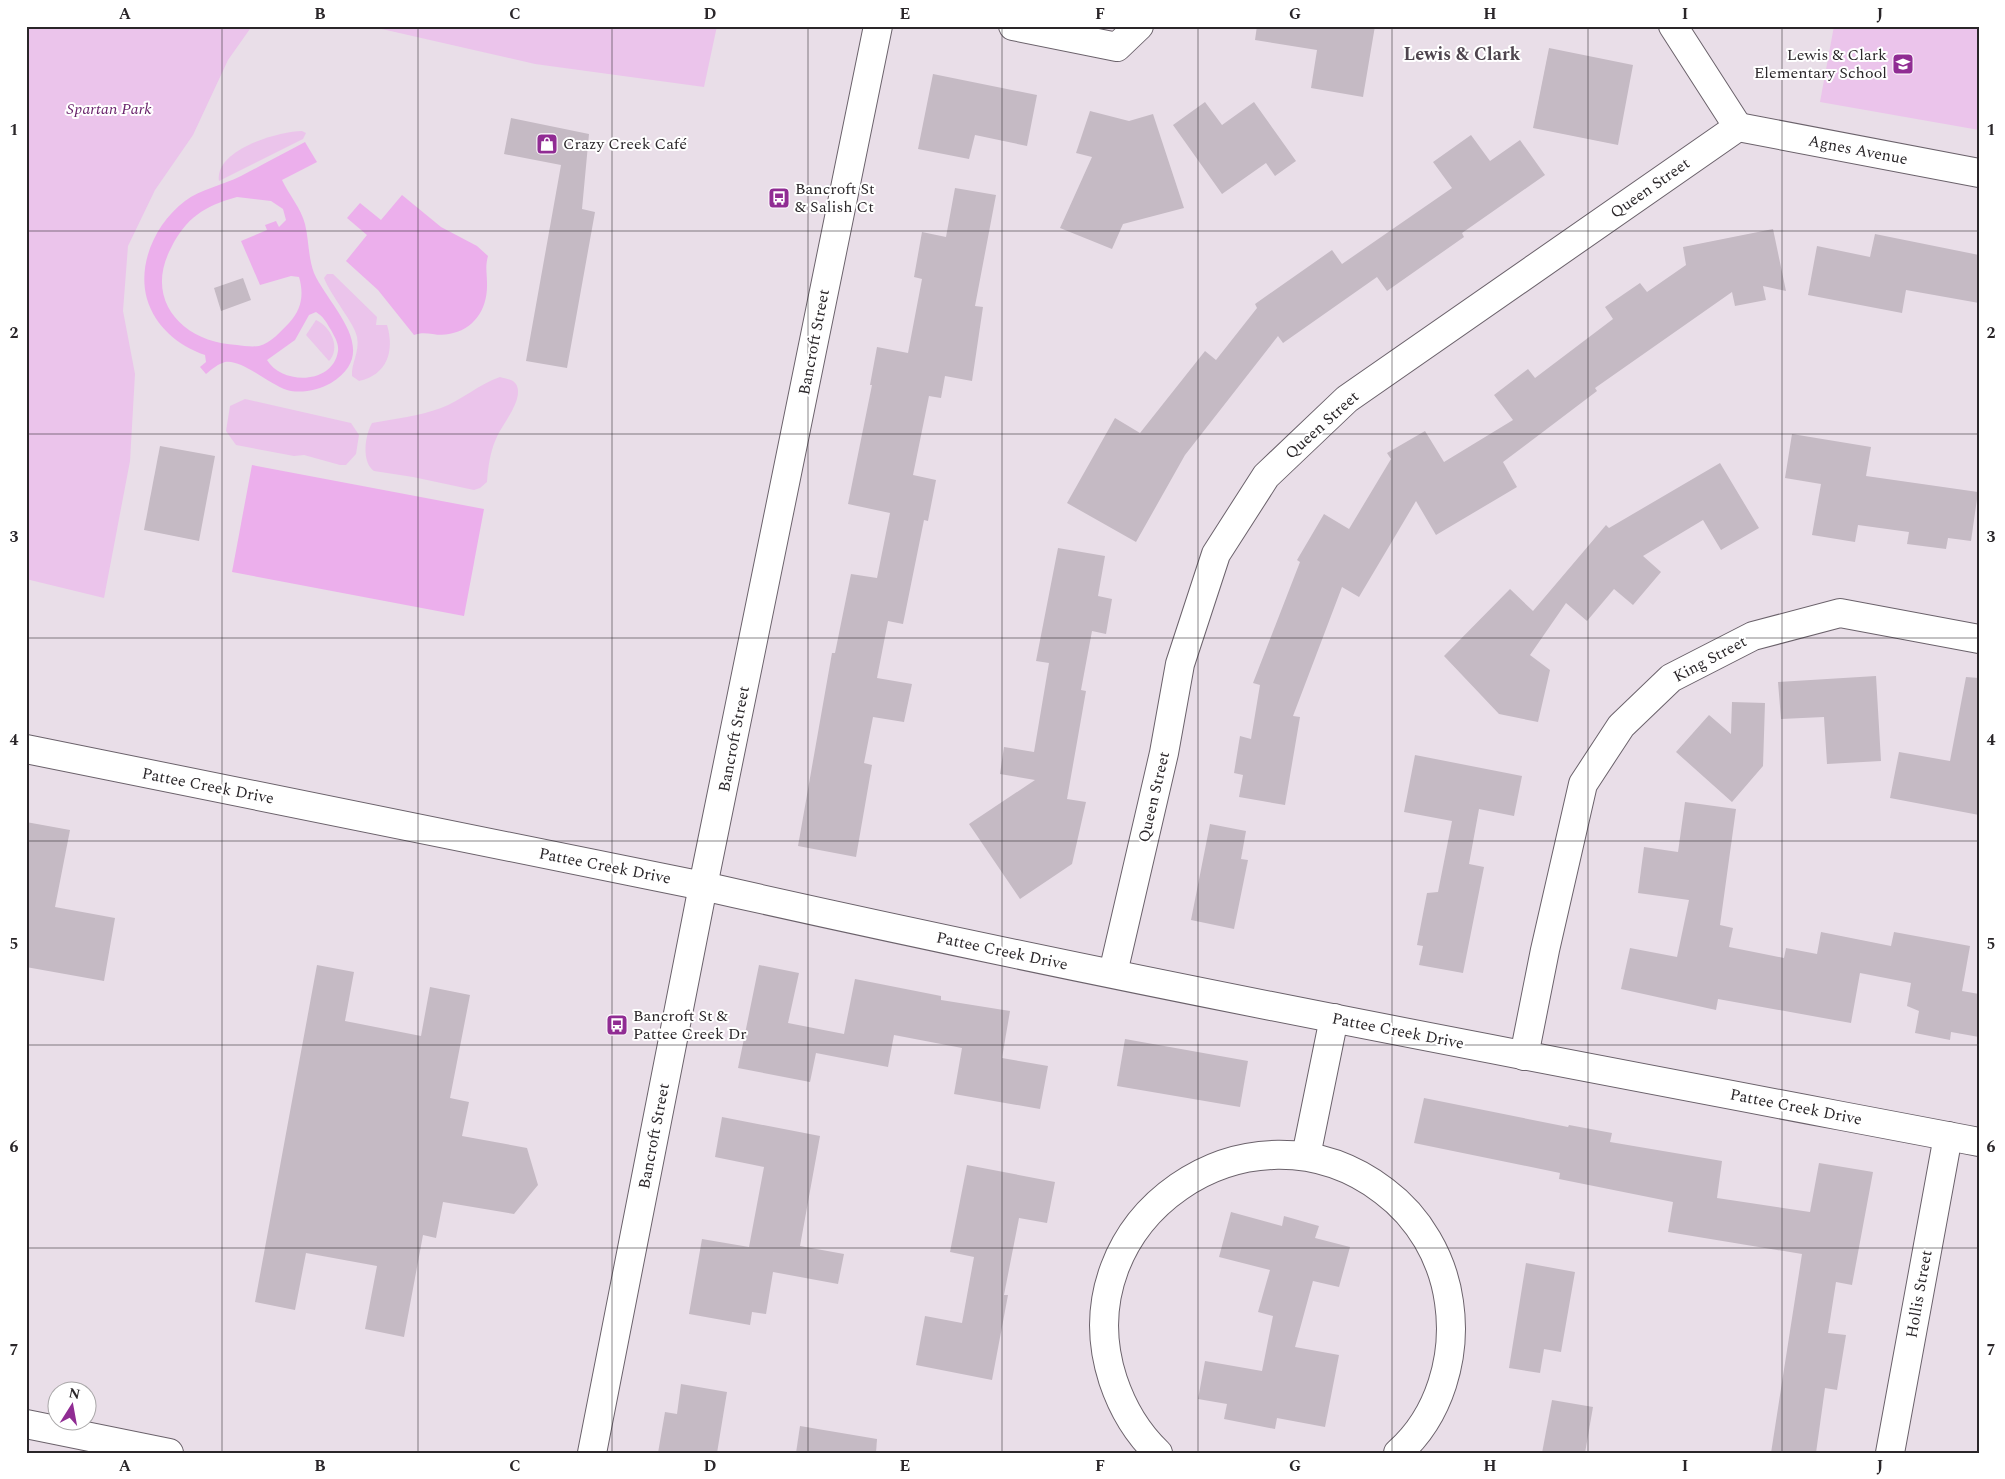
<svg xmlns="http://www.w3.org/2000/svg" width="2005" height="1479" font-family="Spectral,serif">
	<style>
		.green { fill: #ebc4eb }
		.water { fill: #ecafec; fill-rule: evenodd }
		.building { fill: #c5bac4 }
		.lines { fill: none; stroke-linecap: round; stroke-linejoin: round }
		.minor-casing { stroke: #6b626b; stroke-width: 30 }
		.tertiary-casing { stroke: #6b626b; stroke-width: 30 }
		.minor { stroke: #fff; stroke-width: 28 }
		.tertiary { stroke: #fff; stroke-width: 28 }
		.grid { fill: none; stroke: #2a2629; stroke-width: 1; stroke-opacity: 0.55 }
		.labels { text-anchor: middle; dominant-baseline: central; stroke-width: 4; stroke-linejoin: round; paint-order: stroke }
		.poi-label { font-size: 16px; fill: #2a2629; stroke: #fff; text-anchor: start }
		.park-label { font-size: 16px; font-style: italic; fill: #6a246c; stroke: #fff }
		.street-label { font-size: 16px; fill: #2a2629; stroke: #fff }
		.neighbourhood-label { font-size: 18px; font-weight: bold; fill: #4e454e; stroke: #fff }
		.neatline { fill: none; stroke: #2a2629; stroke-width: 2 }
		.grid-label { font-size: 16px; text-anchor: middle; font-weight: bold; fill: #2a2629 }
	</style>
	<rect width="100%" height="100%" fill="#e9dee8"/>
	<!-- green -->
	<g class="green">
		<polygon points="26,26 252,26 228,60 193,135 155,190 128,246 123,311 135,374 130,461 104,598 26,579"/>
		<polygon points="264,26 717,26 704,87 535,64 373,27"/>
		<polygon points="1834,26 1979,26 1979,130 1820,102"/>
		<path d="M302 131 306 133 303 139 219 181C214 150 279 131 302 131Z"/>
		<path d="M327 274H333L377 317 376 325H387C395 351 387 375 359 381L352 376C351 363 360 352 357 337 355 324 331 296 324 278Z"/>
		<path d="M316 320C331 327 341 348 329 361L306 335Z"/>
		<path d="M500 377C506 379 514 379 517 386 523 401 501 426 496 439 490 452 488 468 487 482L480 488 474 490 413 477 374 471C361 462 365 435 372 423 395 419 419 416 441 408 462 400 479 384 500 377Z"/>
		<polygon points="245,399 351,423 359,435 356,454 346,465 340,465 304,455 294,456 236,445 226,431 230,406"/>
	</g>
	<!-- water -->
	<g class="water">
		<path d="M305 142 317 162 282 180C289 195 301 208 305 224 309 240 308 257 314 273 329 307 383 351 331 383 319 390 300 394 287 390 270 385 242 359 225 362 218 364 212 369 206 374L200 367 206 362 205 355C178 346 155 326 147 299 137 263 156 223 185 201 201 189 223 185 241 176 262 165 284 153 305 142ZM237 197 271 201 283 209 286 220 279 227 276 221 265 225 267 230 241 241 260 285 291 276 299 277C304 294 302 309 289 323 281 331 271 343 259 346 253 347 243 346 237 345 184 343 143 301 171 248 186 218 204 206 237 197ZM316 312C324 317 326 322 331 330 334 336 339 343 338 351 333 385 282 385 267 360L295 340 309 315Z"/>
		<path d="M402 195 441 227 477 246 488 256C485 267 487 273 487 283 488 309 474 330 449 334 436 337 426 330 414 335L378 290 346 261 367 235 347 218 360 203 381 220Z"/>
		<polygon points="252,465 484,509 464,616 232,572"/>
	</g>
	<!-- building -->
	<g class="building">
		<polygon points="1257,26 1375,26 1363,97 1311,88 1317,50 1255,40"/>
		<polygon points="1549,48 1633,65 1618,145 1533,128"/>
		<polygon points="933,74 1037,95 1027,146 975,135 969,159 918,149"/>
		<polygon points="1205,102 1222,125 1254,102 1296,161 1275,176 1266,163 1222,194 1173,125"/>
		<polygon points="1090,111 1129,121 1153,114 1184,208 1123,224 1112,249 1060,228 1092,157 1076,153"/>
		<polygon points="511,118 589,134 582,209 595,212 567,368 526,361 561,165 504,154"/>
		<polygon points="1471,135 1490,161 1520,140 1545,175 1462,233 1464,237 1387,291 1377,277 1283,343 1278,336 1185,455 1136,542 1067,503 1115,418 1140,433 1205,351 1216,360 1257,308 1255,304 1332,250 1342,264 1452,188 1433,162"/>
		<polygon points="955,188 996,195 975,306 983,307 972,381 945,376 941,398 929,396 913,475 936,480 928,521 924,520 903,624 888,621 877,678 912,684 904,722 873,717 864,763 872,765 856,857 798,846 832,653 835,653 851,574 877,578 890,513 848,504 872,385 870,385 877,347 908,353 922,279 914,277 922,232 946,237"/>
		<polygon points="1773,229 1786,291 1763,286 1766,300 1735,306 1732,292 1595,388 1597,391 1503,462 1517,487 1436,535 1416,501 1359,597 1342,587 1293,716 1300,717 1285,805 1239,797 1243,775 1234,773 1240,736 1251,739 1260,685 1253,683 1300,562 1297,560 1324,514 1349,529 1391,459 1387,453 1425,431 1444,462 1513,420 1494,395 1528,369 1535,378 1613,319 1605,307 1640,283 1647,292 1686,265 1683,247"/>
		<polygon points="1875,234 1979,255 1979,303 1906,290 1902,313 1808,295 1817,246 1870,257"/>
		<polygon points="243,278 251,300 221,311 214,288"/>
		<polygon points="1792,434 1871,447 1866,476 1978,492 1971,541 1948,538 1946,549 1907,544 1909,532 1858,525 1855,542 1812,535 1821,484 1785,478"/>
		<polygon points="160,446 215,456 199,541 144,530"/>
		<polygon points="1720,463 1759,528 1721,550 1703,520 1643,556 1661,572 1633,605 1614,589 1587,621 1566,603 1530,655 1550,670 1538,722 1499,714 1444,656 1510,589 1533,611 1606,525 1609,528"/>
		<polygon points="1058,548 1105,556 1098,596 1112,599 1106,634 1092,631 1081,690 1086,691 1067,799 1086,802 1072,864 1020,899 969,824 1035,780 1000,774 1004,747 1034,752 1049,663 1036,661"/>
		<polygon points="1876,676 1881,761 1827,764 1824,717 1781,719 1778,682"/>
		<polygon points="1966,677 1979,678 1979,815 1890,798 1899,752 1950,761"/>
		<polygon points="1732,702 1765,703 1763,766 1732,802 1676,752 1709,715 1731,734"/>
		<polygon points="1415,755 1522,776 1514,816 1479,809 1469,864 1484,867 1463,973 1419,965 1423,946 1417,945 1427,893 1438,892 1452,821 1404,812"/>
		<polygon points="1685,802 1736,809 1720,925 1733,928 1729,947 1784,958 1786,948 1817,954 1821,932 1891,946 1894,932 1970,946 1962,991 1979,994 1979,1037 1951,1032 1950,1040 1915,1033 1919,1011 1907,1006 1911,983 1860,973 1851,1023 1718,999 1716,1010 1621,989 1630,948 1677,957 1689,900 1638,893 1644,847 1678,852"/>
		<polygon points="26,822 70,830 55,907 115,918 104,981 26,967"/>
		<polygon points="1210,824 1246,831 1241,859 1248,860 1234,929 1191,920"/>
		<polygon points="317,965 354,972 345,1021 421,1036 430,987 470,995 450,1098 469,1102 462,1136 527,1148 538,1185 514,1214 443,1202 436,1238 423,1235 404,1337 365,1329 377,1266 306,1253 295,1310 255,1302"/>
		<polygon points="759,965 799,973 788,1023 844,1034 855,979 941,996 941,1000 1010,1011 1002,1058 1048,1066 1040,1109 954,1094 962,1048 894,1035 888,1067 816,1053 810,1082 738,1068"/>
		<polygon points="1125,1039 1248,1061 1240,1107 1117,1086"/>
		<polygon points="1424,1098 1568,1127 1569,1125 1612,1133 1610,1142 1722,1161 1717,1198 1810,1212 1819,1163 1873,1172 1852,1285 1836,1282 1828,1333 1846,1335 1837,1390 1825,1388 1816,1453 1771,1453 1802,1254 1668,1232 1673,1202 1559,1179 1560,1173 1414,1143"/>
		<polygon points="722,1117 820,1136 800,1246 844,1254 838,1284 773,1272 766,1314 752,1312 750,1325 689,1314 702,1239 749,1247 764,1167 715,1157"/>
		<polygon points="967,1165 1055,1182 1047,1223 1019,1218 1004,1295 1008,1295 992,1380 916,1365 925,1316 962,1323 974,1257 950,1252"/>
		<polygon points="1231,1212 1282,1226 1284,1216 1319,1226 1315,1238 1350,1247 1339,1287 1313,1281 1295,1347 1339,1355 1325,1427 1277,1418 1275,1429 1224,1419 1227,1404 1198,1399 1205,1361 1262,1371 1273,1316 1258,1312 1270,1270 1219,1257"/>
		<polygon points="1526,1263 1575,1272 1561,1352 1544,1349 1540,1373 1509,1368"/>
		<polygon points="681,1384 727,1392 717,1453 658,1453 665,1412 677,1414"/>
		<polygon points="1552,1400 1593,1407 1585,1453 1542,1453"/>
		<polygon points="800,1426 877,1439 876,1453 796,1453"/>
	</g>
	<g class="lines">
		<!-- minor casing -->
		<g class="minor-casing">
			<g id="minor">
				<polyline points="1013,26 1117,47 1139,26"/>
				<polyline points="1673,26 1738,127"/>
				<polyline points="1738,127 1979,173"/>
				<path d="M703 886C1126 982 1553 1061 1979 1142"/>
				<polyline points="1113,973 1164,753 1180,664 1216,554 1266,476 1347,399 1738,127"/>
				<polyline points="1524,1056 1545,950 1583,784 1621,726 1671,678 1753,636 1840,613 1979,639"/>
				<polyline points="1306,1156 1334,1018"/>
				<polyline points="26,1424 169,1453"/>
				<path d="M1158 1453C1137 1433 1122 1407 1113 1380 1061 1219 1250 1089 1384 1191 1419 1217 1443 1258 1449 1302 1457 1356 1440 1416 1398 1453"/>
				<polyline points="1890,1453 1948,1136"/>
			</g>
		</g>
		<!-- tertiary casing -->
		<g class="tertiary-casing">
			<g id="tertiary">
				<polyline points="26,749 703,886"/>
				<polyline points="592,1453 703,886 878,26"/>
			</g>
		</g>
		<!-- minor -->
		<use href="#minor" class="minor"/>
		<!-- tertiary -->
		<use href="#tertiary" class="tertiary"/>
	</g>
	<!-- grid -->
	<path class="grid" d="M222 26V1453M418 26V1453M612 26V1453M808 26V1453M1002 26V1453M1198 26V1453M1392 26V1453M1588 26V1453M1782 26V1453M26 231H1979M26 434H1979M26 638H1979M26 841H1979M26 1045H1979M26 1248H1979"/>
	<!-- icons -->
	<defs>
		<g id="school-square" transform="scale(1.125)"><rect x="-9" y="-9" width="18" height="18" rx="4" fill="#902c93" stroke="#fff"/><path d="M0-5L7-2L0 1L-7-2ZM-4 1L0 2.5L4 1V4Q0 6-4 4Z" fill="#fff"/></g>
		<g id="shop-square" transform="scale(1.125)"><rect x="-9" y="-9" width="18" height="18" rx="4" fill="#902c93" stroke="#fff"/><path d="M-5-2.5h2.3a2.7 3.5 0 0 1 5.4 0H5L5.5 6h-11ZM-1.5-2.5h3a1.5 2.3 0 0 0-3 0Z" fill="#fff"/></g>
		<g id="bus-square" transform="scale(1.125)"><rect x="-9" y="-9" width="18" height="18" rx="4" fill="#902c93" stroke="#fff"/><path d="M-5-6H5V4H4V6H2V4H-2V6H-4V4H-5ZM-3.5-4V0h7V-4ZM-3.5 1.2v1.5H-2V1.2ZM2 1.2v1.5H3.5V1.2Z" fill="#fff"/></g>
	</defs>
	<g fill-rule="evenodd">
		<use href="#school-square" x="1903" y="64"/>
		<use href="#shop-square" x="547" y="144"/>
		<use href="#bus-square" x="779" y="198"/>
		<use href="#bus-square" x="617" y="1025"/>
	</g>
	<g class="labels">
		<!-- poi labels -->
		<g class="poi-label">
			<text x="1887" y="55" text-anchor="end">Lewis &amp; Clark<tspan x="1887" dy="18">Elementary School</tspan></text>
			<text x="563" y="144">Crazy Creek Café</text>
			<text x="795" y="189">Bancroft St<tspan x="795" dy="18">&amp; Salish Ct</tspan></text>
			<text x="633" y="1016">Bancroft St &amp;<tspan x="633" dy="18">Pattee Creek Dr</tspan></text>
		</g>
		<!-- park labels -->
		<g class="park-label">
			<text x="109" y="109">Spartan Park</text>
		</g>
		<!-- street labels -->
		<g class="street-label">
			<text transform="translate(1858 150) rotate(11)">Agnes Avenue</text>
			<text transform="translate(1650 188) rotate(-35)">Queen Street</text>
			<text transform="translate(814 342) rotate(-79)">Bancroft Street</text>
			<text transform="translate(1322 425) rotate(-42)">Queen Street</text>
			<text transform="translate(1710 659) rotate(-28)">King Street</text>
			<text transform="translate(734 739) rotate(-79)">Bancroft Street</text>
			<text transform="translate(208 786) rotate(11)">Pattee Creek Drive</text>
			<text transform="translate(1154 797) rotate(-77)">Queen Street</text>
			<text transform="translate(605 866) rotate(11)">Pattee Creek Drive</text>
			<text transform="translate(1002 951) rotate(12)">Pattee Creek Drive</text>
			<text transform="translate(1398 1031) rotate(11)">Pattee Creek Drive</text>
			<text transform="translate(1796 1107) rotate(11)">Pattee Creek Drive</text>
			<text transform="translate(654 1136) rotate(-79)">Bancroft Street</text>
			<text transform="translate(1919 1294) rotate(-80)">Hollis Street</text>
		</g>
		<!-- neighbourhood labels -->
		<g class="neighbourhood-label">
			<text x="1462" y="54">Lewis &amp; Clark</text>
		</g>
	</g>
	<!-- border -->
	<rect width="2005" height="1479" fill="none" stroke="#ffffff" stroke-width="55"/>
	<!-- north arrow -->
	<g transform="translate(72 1406) rotate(11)"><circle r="24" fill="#ffffff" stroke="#aaa8a9"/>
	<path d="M0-4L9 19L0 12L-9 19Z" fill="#902c93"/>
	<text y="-8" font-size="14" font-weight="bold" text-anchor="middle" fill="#2a2629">N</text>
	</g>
	<rect x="28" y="28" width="1950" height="1424" class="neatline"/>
	<g class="grid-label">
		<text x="125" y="19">A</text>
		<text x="320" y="19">B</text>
		<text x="515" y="19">C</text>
		<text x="710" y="19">D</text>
		<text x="905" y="19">E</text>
		<text x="1100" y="19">F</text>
		<text x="1295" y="19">G</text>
		<text x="1490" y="19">H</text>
		<text x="1685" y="19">I</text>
		<text x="1880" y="19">J</text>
		<text x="14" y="135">1</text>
		<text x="1991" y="135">1</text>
		<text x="14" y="338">2</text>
		<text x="1991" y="338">2</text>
		<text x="14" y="542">3</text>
		<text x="1991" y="542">3</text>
		<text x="14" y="745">4</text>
		<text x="1991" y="745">4</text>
		<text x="14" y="949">5</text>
		<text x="1991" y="949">5</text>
		<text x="14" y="1152">6</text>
		<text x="1991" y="1152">6</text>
		<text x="14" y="1355">7</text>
		<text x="1991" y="1355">7</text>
		<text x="125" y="1471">A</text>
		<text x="320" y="1471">B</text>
		<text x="515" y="1471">C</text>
		<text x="710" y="1471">D</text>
		<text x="905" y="1471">E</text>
		<text x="1100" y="1471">F</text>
		<text x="1295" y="1471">G</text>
		<text x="1490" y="1471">H</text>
		<text x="1685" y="1471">I</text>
		<text x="1880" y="1471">J</text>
	</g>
</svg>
